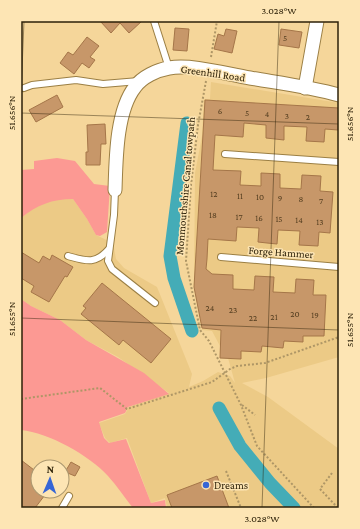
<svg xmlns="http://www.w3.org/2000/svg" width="360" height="529" font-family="'Crimson Pro',serif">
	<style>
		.built { fill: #ecca86 }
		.green { fill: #fc9993 }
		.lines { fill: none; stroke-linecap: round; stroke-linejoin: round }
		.canal { stroke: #44acb7; stroke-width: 13 }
		.building { fill: #c79769; stroke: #a57649 }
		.lane-casing { stroke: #9b7f44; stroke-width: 8 }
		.street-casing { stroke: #9b7f44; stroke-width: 15 }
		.path { stroke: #ae9666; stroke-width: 2; stroke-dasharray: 2 2; stroke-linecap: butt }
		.lane { stroke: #fff; stroke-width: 6 }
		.street { stroke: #fff; stroke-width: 13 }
		.ticks { fill: none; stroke: #2d2108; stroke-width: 1; stroke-opacity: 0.45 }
		.poi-dot { fill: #3766d6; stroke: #fde5b4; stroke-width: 1.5 }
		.labels { text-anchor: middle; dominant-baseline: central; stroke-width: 3; stroke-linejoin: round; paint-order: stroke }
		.number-label { font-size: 9px; fill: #543e20 }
		.street-label { font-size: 11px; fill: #2d2108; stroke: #fde5b4 }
		.poi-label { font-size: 11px; fill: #2d2108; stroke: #fde5b4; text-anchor: start }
		.neatline { fill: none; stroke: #2d2108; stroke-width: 1.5 }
		.ticks-label { font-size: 10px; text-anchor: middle; fill: #2d2108 }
	</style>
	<rect width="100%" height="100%" fill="#f5d69a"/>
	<!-- built -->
	<polygon class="built" points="211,82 339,103 338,309 339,357 266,378 242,383 268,397 339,449 339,508 167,508 165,498 151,503 127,438 110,443 105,438 99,423 125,414 129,407 169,393 118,357 86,340 60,320 31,306 21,299 21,218 36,206 56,199 73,199 87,219 96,235 113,243 116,259 124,268 157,287 192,374 189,387 203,381 218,372 230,376 235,383 228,358 220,358 220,346 212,331 202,330 194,287 195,173 202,136 204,99 210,99"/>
	<!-- green -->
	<g class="green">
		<path d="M57 158 75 161 94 184 110 186 107 232 100 236 96 235 87 219 73 199C52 199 37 205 21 218V170L34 169V161Z"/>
		<path d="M21 299 31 306 60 320 86 340 144 373 169 394 128 407 125 413 99 422 104 438 109 443 126 439 151 503 165 500 166 508H133C125 498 117 486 108 476 89 455 49 433 21 430Z"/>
	</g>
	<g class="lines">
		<!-- canal -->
		<g class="canal">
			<polyline points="187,123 170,256 174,278 192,331"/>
			<polyline points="219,408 240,446 270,483 294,508"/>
		</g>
	</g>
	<!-- building -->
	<g class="building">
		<polygon points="100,21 142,21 129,33 120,23 111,33"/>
		<polygon points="175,28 189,29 187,51 173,50"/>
		<polygon points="226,29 237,31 232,53 214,49 218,34 224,36"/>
		<polygon points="281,29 302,32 299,48 279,45"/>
		<polygon points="87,37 99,46 90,57 95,60 89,68 82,63 74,74 60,63 68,52 73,55"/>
		<polygon points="57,95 63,107 36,122 29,110"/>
		<polygon points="205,100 339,108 338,130 325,129 324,142 306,141 307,127 284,126 284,140 266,138 266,125 244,123 243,137 215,135 213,170 241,171 240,185 261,186 261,173 280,174 280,188 301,189 302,175 321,176 320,191 333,192 330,233 319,232 318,246 299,245 300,231 278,230 277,244 267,243 258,242 259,228 237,227 236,241 208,239 207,259 206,269 212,274 233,275 233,289 254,290 255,276 274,277 273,292 295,293 296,279 314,280 313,295 326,295 324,336 303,336 303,342 284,341 283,348 262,346 261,352 241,351 241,359 220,358 221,330 202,328 194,287"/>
		<polygon points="105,124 106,144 101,144 100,165 86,165 86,152 88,152 87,125"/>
		<polygon points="21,252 39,263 43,256 50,260 52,255 73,267 67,277 65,276 49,302 31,292 34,286 21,278"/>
		<polygon points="102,283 171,339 151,363 123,340 119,345 81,314 86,308 83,306"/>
		<polygon points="21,460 38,473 38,491 48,491 35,508 21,508"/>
		<polygon points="71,462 80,467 75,476 65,472"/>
		<polygon points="217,476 229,508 172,508 167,495"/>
	</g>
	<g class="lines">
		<!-- lane casing -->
		<g class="lane-casing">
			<g id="lane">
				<polyline points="154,21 169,68"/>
				<polyline points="24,88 32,85 76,80 103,84 139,81"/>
				<polyline points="225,154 339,162"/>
				<polyline points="115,190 114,215 108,261 112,269 155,303"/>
				<path d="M68 256C86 261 95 265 109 249"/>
				<polyline points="221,257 339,267"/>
				<polyline points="62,508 69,496"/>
			</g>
		</g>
		<!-- street casing -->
		<g class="street-casing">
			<g id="street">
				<polyline points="305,88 317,21"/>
				<path d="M115 190C116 160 116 111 135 87 142 77 157 70 169 68 192 64 226 74 250 78 279 83 310 87 339 95"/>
			</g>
		</g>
		<!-- path -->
		<g class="path">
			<polyline points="211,57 217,21"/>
			<polyline points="206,81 198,125 191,185 186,261 200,330 209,341 241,405 257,446 314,508"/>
			<polyline points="21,399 100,388 127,409 212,382 230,369 237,366 265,363 339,337"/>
			<polyline points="242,405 255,415"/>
			<polyline points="226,471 241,508"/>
			<polyline points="332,473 320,489 338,508"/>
		</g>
		<!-- lane -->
		<use href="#lane" class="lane"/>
		<!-- street -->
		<use href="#street" class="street"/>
	</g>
	<!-- ticks -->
	<path class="ticks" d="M21 94 24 21M21 113 339 124M21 318 339 330M262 508 279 21"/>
	<!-- markers -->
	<circle class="poi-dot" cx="206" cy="485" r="4"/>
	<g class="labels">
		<!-- number labels -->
		<g class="number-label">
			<text x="285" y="38">5</text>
			<text x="220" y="111">6</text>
			<text x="247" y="113">5</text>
			<text x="267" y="114">4</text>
			<text x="287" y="116">3</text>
			<text x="308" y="117">2</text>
			<text x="214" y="194">12</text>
			<text x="240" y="196">11</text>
			<text x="260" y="197">10</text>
			<text x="280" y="198">9</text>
			<text x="301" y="199">8</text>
			<text x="321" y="201">7</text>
			<text x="213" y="215">18</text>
			<text x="239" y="217">17</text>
			<text x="259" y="218">16</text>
			<text x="279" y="219">15</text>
			<text x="299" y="220">14</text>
			<text x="320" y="222">13</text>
			<text x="210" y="308">24</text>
			<text x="233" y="310">23</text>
			<text x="295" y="314">20</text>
			<text x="315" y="315">19</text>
			<text x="274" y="317">21</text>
			<text x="253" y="318">22</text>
		</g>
		<!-- street labels -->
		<g class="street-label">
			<text transform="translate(213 73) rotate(8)">Greenhill Road</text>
			<text transform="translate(185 186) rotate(-85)">Monmouthshire Canal towpath</text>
			<text transform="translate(281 252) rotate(4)">Forge Hammer</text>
		</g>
		<!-- poi labels -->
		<g class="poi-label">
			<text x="214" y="485">Dreams</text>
		</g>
	</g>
	<!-- border -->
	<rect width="360" height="529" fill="none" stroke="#fde5b4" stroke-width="44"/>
	<!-- north arrow -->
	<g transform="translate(50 479) rotate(2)"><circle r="19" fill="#fde5b4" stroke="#aa976f"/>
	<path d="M0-3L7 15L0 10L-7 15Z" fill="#3766d6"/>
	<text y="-6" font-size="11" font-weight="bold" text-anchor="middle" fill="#2d2108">N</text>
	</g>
	<rect x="22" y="22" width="316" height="485" class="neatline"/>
	<g class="ticks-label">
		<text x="279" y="14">3.028°W</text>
		<text transform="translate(11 113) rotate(-90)" y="4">51.656°N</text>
		<text transform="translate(349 124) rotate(-90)" y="4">51.656°N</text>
		<text transform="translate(11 319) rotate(-90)" y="4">51.655°N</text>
		<text transform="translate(349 330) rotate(-90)" y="4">51.655°N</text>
		<text x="262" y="522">3.028°W</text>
	</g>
</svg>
